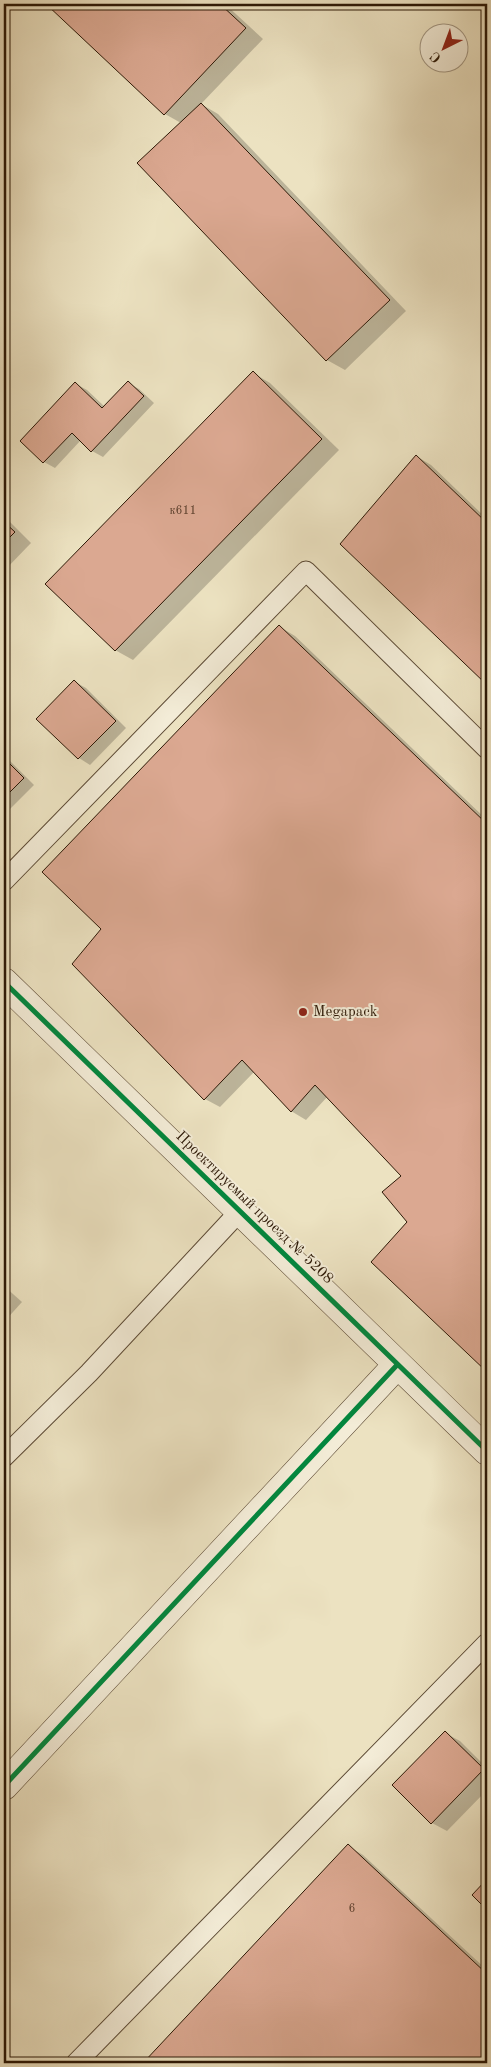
<svg xmlns="http://www.w3.org/2000/svg" width="491" height="2067" font-family="'Old Standard TT',serif">
	<style>
		.shadow { fill: #0003 }
		.building { fill: #dba891; stroke: #2c1806 }
		.lines { fill: none; stroke-linecap: round; stroke-linejoin: round }
		.service-casing { stroke: #5c4a35; stroke-width: 21 }
		.minor-casing { stroke: #5c4a35; stroke-width: 29 }
		.service { stroke: #f3ecd7; stroke-width: 19 }
		.minor { stroke: #f3ecd7; stroke-width: 28 }
		.cycleway-casing { stroke: #f3ecd7; stroke-width: 8 }
		.cycleway { stroke: #00873e; stroke-width: 5 }
		.poi-dot { fill: #8f2418; stroke: #f3ecd7; stroke-width: 2 }
		.labels { text-anchor: middle; dominant-baseline: central; stroke-width: 4; stroke-linejoin: round; paint-order: stroke }
		.number-label { font-size: 12px; fill: #583c29 }
		.poi-label { font-size: 15px; fill: #2c1806; stroke: #f3ecd7; text-anchor: start }
		.street-label { font-size: 15px; fill: #2c1806; stroke: #f3ecd7 }
	</style>
	<rect width="100%" height="100%" fill="#ece2c1"/>
	<filter id="stains"><feTurbulence type="fractalNoise" baseFrequency=".004" numOctaves="4"/><feColorMatrix values="0 0 0 0 .2 0 0 0 0 .09 0 0 0 0 .02 0 0 0 .5 -.17"/></filter>
	<radialGradient id="worn" r=".72"><stop offset=".6" stop-color="#630" stop-opacity="0"/><stop offset="1" stop-color="#630" stop-opacity=".3"/></radialGradient>
	<!-- shadow -->
	<g class="shadow">
		<polygon points="48,4 225,4 263,39 201,104 218,114 406,311 345,370 327,360 181,123 165,114"/>
		<polygon points="253,373 270,383 339,450 133,660 115,650"/>
		<polygon points="128,383 139,389 154,403 103,457 92,451 81,440 55,468 44,462 76,384 87,390 105,407"/>
		<polygon points="416,456 431,465 487,519 487,683 342,543"/>
		<polygon points="4,516 31,543 4,571"/>
		<polygon points="280,627 295,636 487,820 487,1371 373,1262 409,1222 403,1176 328,1096 306,1120 291,1111 254,1072 220,1107 205,1099 74,964 103,929"/>
		<polygon points="75,682 86,688 126,728 90,765 79,758 38,719"/>
		<polygon points="4,755 34,785 4,815"/>
		<polygon points="4,1286 22,1302 4,1322"/>
		<polygon points="445,1733 460,1741 487,1768 487,1790 447,1831 432,1823"/>
		<polygon points="348,1846 363,1855 487,1970 487,2063 145,2063"/>
	</g>
	<!-- building -->
	<g class="building">
		<polygon points="46,4 220,4 246,28 164,115"/>
		<polygon points="201,103 390,300 326,361 137,163"/>
		<polygon points="253,371 322,439 115,651 45,584"/>
		<polygon points="128,381 144,396 91,452 72,433 43,463 20,441 75,382 102,408"/>
		<polygon points="416,455 487,523 487,685 340,544"/>
		<polygon points="4,522 15,532 4,543"/>
		<polygon points="279,625 487,824 487,1372 371,1262 407,1222 382,1192 401,1176 315,1085 291,1112 242,1060 204,1100 72,964 101,929 42,872"/>
		<polygon points="74,680 116,721 78,759 36,719"/>
		<polygon points="4,758 24,778 4,798"/>
		<polygon points="445,1731 484,1769 431,1824 392,1785"/>
		<polygon points="348,1844 487,1974 487,2063 143,2063"/>
		<polygon points="487,1879 487,1910 472,1895"/>
	</g>
	<g class="lines">
		<!-- service casing -->
		<g class="service-casing">
			<g id="service">
				<polyline points="4,881 306,571 487,749"/>
				<polyline points="4,1457 89,1373 239,1212"/>
				<polyline points="76,2063 487,1643"/>
			</g>
		</g>
		<!-- minor casing -->
		<g class="minor-casing">
			<g id="minor">
				<polyline points="4,982 487,1451"/>
				<polyline points="4,1786 397,1365"/>
			</g>
		</g>
		<!-- service -->
		<use href="#service" class="service"/>
		<!-- minor -->
		<use href="#minor" class="minor"/>
		<!-- cycleway casing -->
		<g class="cycleway-casing">
			<g id="cycleway">
				<polyline points="4,982 487,1451"/>
				<polyline points="4,1786 397,1365"/>
			</g>
		</g>
		<!-- cycleway -->
		<use href="#cycleway" class="cycleway"/>
	</g>
	<!-- markers -->
	<circle class="poi-dot" cx="303" cy="1012" r="5"/>
	<g class="labels">
		<!-- number labels -->
		<g class="number-label">
			<text x="183" y="511">к611</text>
			<text x="352" y="1909">6</text>
		</g>
		<!-- poi labels -->
		<g class="poi-label">
			<text x="313" y="1012">Megapack</text>
		</g>
		<!-- street labels -->
		<g class="street-label">
			<text transform="translate(254 1208) rotate(44)">Проектируемый проезд № 5208</text>
		</g>
	</g>
	<!-- margin -->
	<rect width="491" height="2067" fill="none" stroke="#ece2c1" stroke-width="20"/>
	<rect x="5" y="5" width="481" height="2057" fill="none" stroke="#2c1806" stroke-width="2.5"/>
	<rect x="10" y="10" width="471" height="2047" fill="none" stroke="#2c1806"/>
	<!-- north arrow -->
	<g transform="translate(444 48) rotate(222)"><circle r="24" fill="#f3ecd7" stroke="#a39783"/>
	<path d="M0-4L9 19L0 12L-9 19Z" fill="#8f2418"/>
	<text y="-8" font-size="14" font-weight="bold" text-anchor="middle" fill="#2c1806">С</text>
	</g>
	<rect width="100%" height="100%" filter="url(#stains)"/>
	<rect width="100%" height="100%" fill="url(#worn)"/>
</svg>
